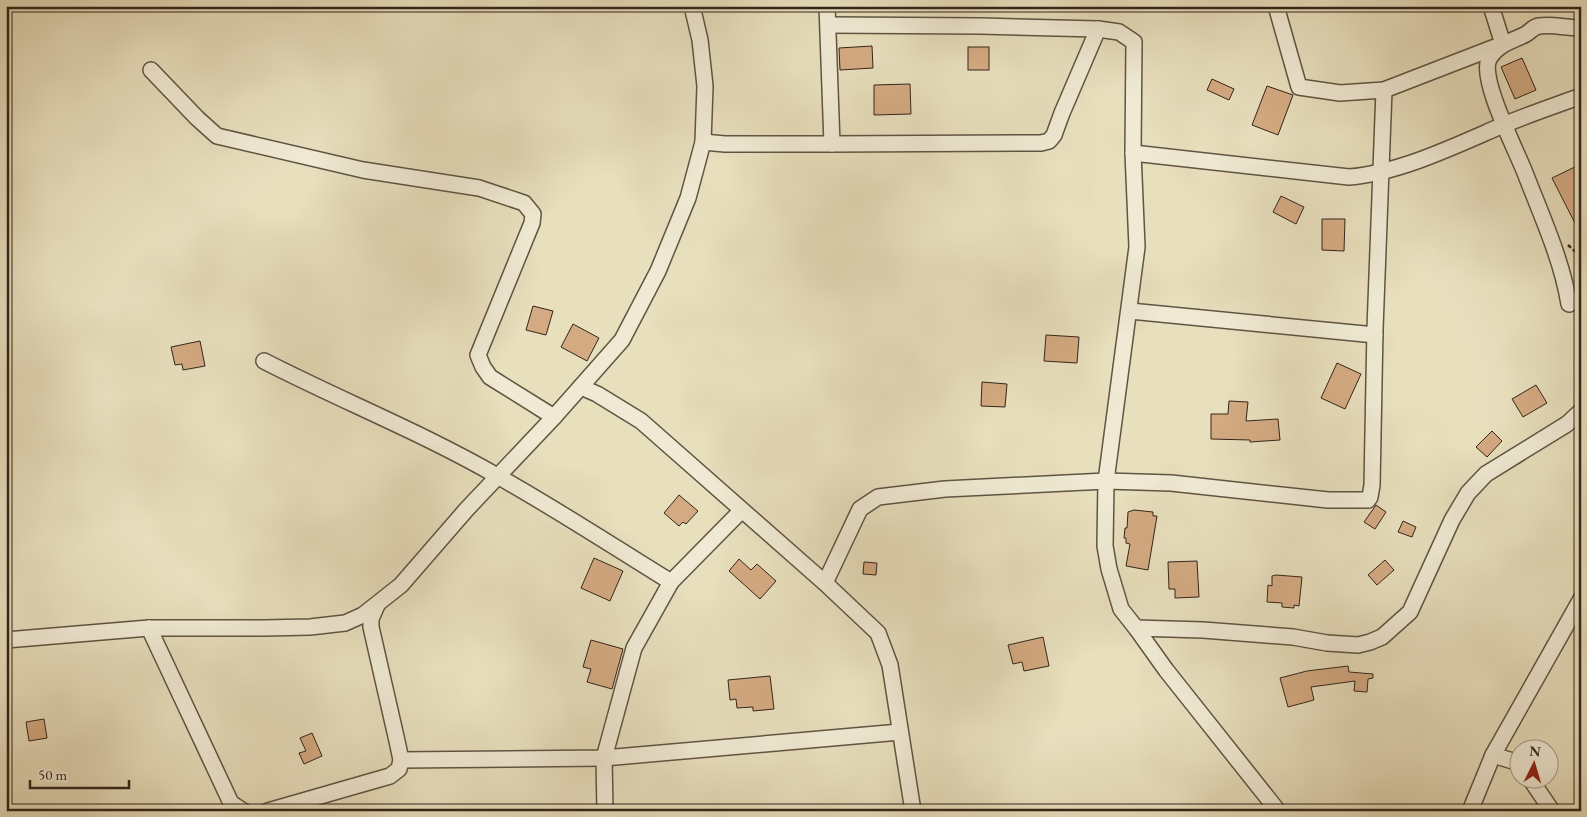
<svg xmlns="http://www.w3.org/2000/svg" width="1587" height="817" font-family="'EB Garamond',serif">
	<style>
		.building { fill: #d4aa82; stroke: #33251a }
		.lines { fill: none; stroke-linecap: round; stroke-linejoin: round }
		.minor-casing { stroke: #605443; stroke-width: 18 }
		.path { stroke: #33251a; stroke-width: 2.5; stroke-dasharray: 4 2.5; stroke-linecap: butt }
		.minor { stroke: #f0ead4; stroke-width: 15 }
	</style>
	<rect width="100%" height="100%" fill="#e8dfbd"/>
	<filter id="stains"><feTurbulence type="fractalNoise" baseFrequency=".004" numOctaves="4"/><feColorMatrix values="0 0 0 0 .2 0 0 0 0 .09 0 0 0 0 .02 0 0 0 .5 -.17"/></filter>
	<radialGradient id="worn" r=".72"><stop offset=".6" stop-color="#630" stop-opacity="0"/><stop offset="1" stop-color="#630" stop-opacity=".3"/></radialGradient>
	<!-- building -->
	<g class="building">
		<polygon points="872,46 873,68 840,70 839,48"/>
		<rect x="968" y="47" width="21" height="23"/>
		<polygon points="1522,58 1536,90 1515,99 1501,67"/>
		<polygon points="1212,79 1234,89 1229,100 1207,90"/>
		<polygon points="910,84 911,114 874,115 874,85"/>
		<polygon points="1267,86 1293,95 1278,135 1252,125"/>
		<polygon points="1581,164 1581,235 1552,178"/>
		<polygon points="1281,196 1304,207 1296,224 1273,212"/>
		<polygon points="1322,219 1345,219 1344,251 1322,250"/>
		<polygon points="533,306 553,311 546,335 526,330"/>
		<polygon points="573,324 599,338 587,361 561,347"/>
		<polygon points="1046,335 1079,337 1077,363 1044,361"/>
		<polygon points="200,341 205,366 183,370 182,364 175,365 171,347"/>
		<polygon points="1337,363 1361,374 1345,409 1321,398"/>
		<polygon points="982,382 1007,384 1005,407 981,406"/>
		<polygon points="1536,385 1547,403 1523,417 1512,399"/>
		<polygon points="1229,401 1248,402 1246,421 1278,419 1280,440 1250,442 1250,440 1211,439 1211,414 1228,414"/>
		<polygon points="1492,431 1502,441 1487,457 1476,447"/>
		<polygon points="679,495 698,511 686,524 683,522 679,526 664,513"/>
		<polygon points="1376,505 1386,512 1375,529 1364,522"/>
		<polygon points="1134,510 1153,512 1153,516 1157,516 1148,570 1126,566 1130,544 1126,543 1126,538 1124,538 1125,528 1127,528 1128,512"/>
		<polygon points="1403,521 1416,527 1412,537 1398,532"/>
		<polygon points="594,558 623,571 610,601 581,588"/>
		<polygon points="739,559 751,570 757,564 776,581 760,599 729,571"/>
		<polygon points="1385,560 1394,570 1377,585 1368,575"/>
		<polygon points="1197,561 1199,597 1175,598 1175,589 1169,589 1168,562"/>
		<polygon points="864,562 877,563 876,575 863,574"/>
		<polygon points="1276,575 1302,577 1299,606 1294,605 1294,608 1282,607 1282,603 1267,602 1268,585 1272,586 1272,576"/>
		<polygon points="1043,637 1049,666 1024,671 1022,662 1013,664 1008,645"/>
		<polygon points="591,640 623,649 612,689 587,682 591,669 583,667"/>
		<polygon points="1348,666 1349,672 1373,674 1373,678 1368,679 1367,692 1354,691 1355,681 1311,687 1314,700 1288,707 1280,678 1307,671"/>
		<polygon points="770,676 774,709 753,711 753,707 737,708 736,699 730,700 728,680"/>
		<polygon points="44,719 47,738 29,741 26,722"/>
		<polygon points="312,733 322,756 304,764 299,753 306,751 300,738"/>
	</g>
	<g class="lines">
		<!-- minor casing -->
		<g class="minor-casing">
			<g id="minor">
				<polyline points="827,6 832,144"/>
				<polyline points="1276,6 1299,87 1340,93 1384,90 1503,44 1491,6"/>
				<polyline points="829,25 981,26 1098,29 1119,32 1134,42 1133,153 1137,247 1106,481 1105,546 1109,569 1121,609 1136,628 1166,670 1278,811"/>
				<polyline points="151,70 197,118 217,136 363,170 479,188 524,203 533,214 532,223 478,355 483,367 490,377 554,417"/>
				<polyline points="703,142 725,144 832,144 1041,143 1049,141 1054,135 1062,113 1098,29"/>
				<path d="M1133 153 1349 177C1399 173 1455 146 1501 126 1527 115 1554 106 1581 96"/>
				<path d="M1569 304C1562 261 1543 219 1527 178 1519 155 1479 80 1489 59 1497 44 1513 41 1526 34 1531 31 1533 27 1539 26 1553 24 1567 28 1581 28"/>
				<polyline points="1130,311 1375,335"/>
				<path d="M264 361C342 401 423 433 499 477 558 510 614 547 671 582"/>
				<polyline points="581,387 597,394 641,421 825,583 878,633 890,665 913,811"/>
				<polyline points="825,583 860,509 878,497 945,489 1106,481 1171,483 1328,500 1368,500 1370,497 1372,485 1375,329 1384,90"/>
				<polyline points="149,628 231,803 243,811"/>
				<polyline points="1136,628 1203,630 1293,637 1327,643 1358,645 1370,642 1382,637 1410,612 1452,520 1468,493 1486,474 1567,424 1581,411"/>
				<polyline points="6,640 149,628 264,628 310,627 345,623 363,615 401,585 466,510 554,417 622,340 658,271 688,198 703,142 705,86 700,40 692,6"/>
				<polyline points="1493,755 1516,762 1520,766"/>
				<polyline points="401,760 604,758 900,732"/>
				<polyline points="1531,780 1552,811"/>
				<polyline points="268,811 390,776 399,769 401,760 397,741 371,627 371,619 377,605"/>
				<polyline points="605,811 604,758 634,648 671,582 741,511"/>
				<polyline points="1470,811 1493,755 1581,599"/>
			</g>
		</g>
		<!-- path -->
		<polyline class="path" points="1568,245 1581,257"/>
		<!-- minor -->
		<use href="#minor" class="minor"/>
	</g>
	<!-- margin -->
	<rect width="1587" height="817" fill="none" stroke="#e8dfbd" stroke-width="25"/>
	<rect x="8" y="8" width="1572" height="802" fill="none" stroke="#33251a" stroke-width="2.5"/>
	<rect x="12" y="12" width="1562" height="792" fill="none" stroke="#33251a"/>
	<!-- north arrow -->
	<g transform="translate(1534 764) rotate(5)"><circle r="24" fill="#f0ead4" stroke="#a49b8a"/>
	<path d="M0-4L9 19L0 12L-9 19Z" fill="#8f2418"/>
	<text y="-8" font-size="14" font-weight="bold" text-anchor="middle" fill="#33251a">N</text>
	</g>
	<!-- scale -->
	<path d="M30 780v8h99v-8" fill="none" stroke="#33251a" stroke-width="2.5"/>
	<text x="38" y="780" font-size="15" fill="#33251a" stroke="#f0ead4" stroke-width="4" paint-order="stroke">50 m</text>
	<rect width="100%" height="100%" filter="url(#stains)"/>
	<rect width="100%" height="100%" fill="url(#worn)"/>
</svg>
